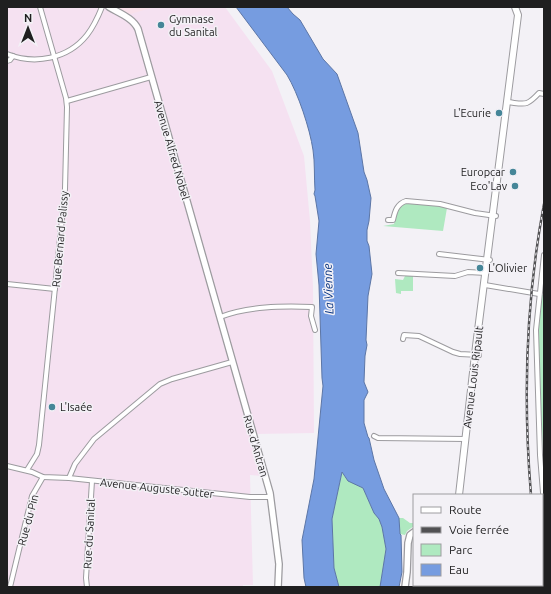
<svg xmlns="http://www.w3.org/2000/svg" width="551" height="594" font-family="Ubuntu,sans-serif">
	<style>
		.industrial { fill: #f5e1f1 }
		.education { fill: #f9e0ea }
		.green { fill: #afe9c0 }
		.water { fill: #769ce0; stroke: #5c76a6 }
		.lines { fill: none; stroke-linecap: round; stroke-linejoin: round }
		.street-casing { stroke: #9c9b9f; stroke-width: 6 }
		.secondary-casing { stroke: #9c9b9f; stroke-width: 8 }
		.primary-casing { stroke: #9c9b9f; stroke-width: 8 }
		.street { stroke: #fff; stroke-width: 4 }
		.secondary { stroke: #fff; stroke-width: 5.5 }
		.primary { stroke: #fff; stroke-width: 6 }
		.rail-casing { stroke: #515153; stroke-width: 2.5 }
		.rail { stroke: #f3f1f6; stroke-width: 1; stroke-dasharray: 3; stroke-linecap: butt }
		.poi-dot { fill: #458698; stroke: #f3f1f6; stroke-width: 1.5 }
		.labels { text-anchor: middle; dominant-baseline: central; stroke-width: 3; stroke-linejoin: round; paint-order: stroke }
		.poi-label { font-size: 11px; fill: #1f1f20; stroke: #f3f1f6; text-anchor: start }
		.street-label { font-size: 11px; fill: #1f1f20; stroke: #f3f1f6 }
		.water-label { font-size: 12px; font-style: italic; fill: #083481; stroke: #f3f1f6 }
	</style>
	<rect width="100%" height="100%" fill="#f3f1f6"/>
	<!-- industrial -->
	<polygon class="industrial" points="7,7 225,7 272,71 304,156 310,221 313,287 314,433 255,434 262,476 250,475 253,585 243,585 243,587 7,587"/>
	<!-- education -->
	<polygon class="education" points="113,7 154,7 127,15"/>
	<!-- green -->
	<g class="green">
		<path d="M409 203 434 205 447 208 443 231 383 226 394 224C398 214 397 204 409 203Z"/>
		<polygon points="405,276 413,276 413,291 401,291 401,294 396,293 395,279 403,280"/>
		<path d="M541 295H544V452H543C541 400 535 347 541 295Z"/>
		<polygon points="342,472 345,477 363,488 374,513 379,519 382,527 386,549 380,587 339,587 334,568 332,519"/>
		<polygon points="399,518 403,518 410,523 413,523 414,526 407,531 405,535 400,534"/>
	</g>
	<!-- water -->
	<path class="water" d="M236 7H287L293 14 300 20 323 59 337 74 358 133 364 172 367 180 371 198 369 221 367 230V241L369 246 372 274 368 296 366 340 367 345 365 356 364 382 368 392 364 400V423L368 437 369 438 374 460 384 489 399 518 400 534 401 535 402 572 399 587H380L386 549 382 527 379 519 374 513 363 488 348 481 342 472 332 519 334 568 339 587H306L304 578 302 540 314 479 323 386 322 378 319 285 316 254 319 221 315 196 314 194 315 190C314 177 315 163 313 150 310 129 298 93 287 75Z"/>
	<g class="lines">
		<!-- street casing -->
		<g class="street-casing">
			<g id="street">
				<path d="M7 54C35 65 68 59 87 35 94 26 98 17 102 7"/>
				<polyline points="7,61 10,60 13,56"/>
				<polyline points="67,101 151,77"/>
				<path d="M507 102C525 104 526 107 539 93L544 94"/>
				<path d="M388 220H393C395 211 397 204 406 201L440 204 475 213 496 216"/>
				<polyline points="439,254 490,260"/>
				<polyline points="544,255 536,330 540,455 544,505"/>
				<polyline points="398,273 455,276 468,272 486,273"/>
				<polyline points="7,284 55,289"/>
				<polyline points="485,285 539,294"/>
				<path d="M220 317C248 306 282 306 312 307L311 316 315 330"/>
				<polyline points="403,339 404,335 419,336 453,352 460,354 479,355"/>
				<polyline points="374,436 378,438 466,439"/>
				<polyline points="7,466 32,472 43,477 69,478 250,497 271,497"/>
				<polyline points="27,470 37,454 39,445 65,189 67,107 66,98 40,7"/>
				<polyline points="69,478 75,464 94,439 160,384 172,379 232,362"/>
				<polyline points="10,587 32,496 43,477"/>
				<polyline points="87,587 86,578 92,481"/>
			</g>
		</g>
		<!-- secondary casing -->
		<g class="secondary-casing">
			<g id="secondary">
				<path d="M109 7C119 13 133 18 138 29L270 493 279 564 278 587"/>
				<polyline points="405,587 407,572 408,543 410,535 414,532"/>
				<polyline points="451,587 451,585"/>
			</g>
		</g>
		<!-- primary casing -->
		<g class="primary-casing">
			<g id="primary">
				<polyline points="459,495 476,346 518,15 515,7"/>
				<polyline points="500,585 501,587"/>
			</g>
		</g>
		<!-- street -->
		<use href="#street" class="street"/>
		<!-- secondary -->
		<use href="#secondary" class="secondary"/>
		<!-- primary -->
		<use href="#primary" class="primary"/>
		<!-- rail casing -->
		<g class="rail-casing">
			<g id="rail">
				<path d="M531 495C523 399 526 299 544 204"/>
				<polyline points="542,554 544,567"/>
				<polyline points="542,578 544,587"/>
			</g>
		</g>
		<!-- rail -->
		<use href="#rail" class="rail"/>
	</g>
	<!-- markers -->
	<g class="poi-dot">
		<circle cx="161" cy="25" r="4"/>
		<circle cx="499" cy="113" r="4"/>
		<circle cx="513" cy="172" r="4"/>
		<circle cx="515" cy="186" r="4"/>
		<circle cx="480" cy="268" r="4"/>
		<circle cx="52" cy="407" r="4"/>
	</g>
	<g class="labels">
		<!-- poi labels -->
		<g class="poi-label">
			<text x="169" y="19">Gymnase<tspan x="169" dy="13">du Sanital</tspan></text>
			<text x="491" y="113" text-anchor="end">L'Ecurie</text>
			<text x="505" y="172" text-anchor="end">Europcar</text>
			<text x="507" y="186" text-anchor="end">Eco'Lav</text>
			<text x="488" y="268">L'Olivier</text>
			<text x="60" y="407">L'Isaée</text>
		</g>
		<!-- street labels -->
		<g class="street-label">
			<text transform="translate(172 150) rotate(74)">Avenue Alfred Nobel</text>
			<text transform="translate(60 239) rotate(-85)">Rue Bernard Palissy</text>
			<text transform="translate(473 377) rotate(-83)">Avenue Louis Ripault</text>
			<text transform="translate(256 446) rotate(74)">Rue d'Antran</text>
			<text transform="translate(157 488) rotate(6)">Avenue Auguste Sutter</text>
			<text transform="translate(28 520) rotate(-75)">Rue du Pin</text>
			<text transform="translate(89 534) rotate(-87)">Rue du Sanital</text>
		</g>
		<!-- water labels -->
		<g class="water-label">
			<text transform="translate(328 289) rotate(-92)">La Vienne</text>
		</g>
	</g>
	<!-- border -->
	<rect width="551" height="594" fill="none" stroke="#1f1f20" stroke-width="16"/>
	<!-- legend -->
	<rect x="413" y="494" width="130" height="92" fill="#f3f1f6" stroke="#9e9da0"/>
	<rect x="421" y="507" width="20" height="6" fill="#ffffff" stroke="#9e9da0"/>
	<text x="449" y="514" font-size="12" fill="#1f1f20">Route</text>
	<rect x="421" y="527" width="20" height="6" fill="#515153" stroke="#9e9da0"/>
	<text x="449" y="534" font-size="12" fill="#1f1f20">Voie ferrée</text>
	<rect x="421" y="544" width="20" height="12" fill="#afe9c0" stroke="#9e9da0"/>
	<text x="449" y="554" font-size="12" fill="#1f1f20">Parc</text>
	<rect x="421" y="564" width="20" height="12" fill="#769ce0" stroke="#9e9da0"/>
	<text x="449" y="574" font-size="12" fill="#1f1f20">Eau</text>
	<!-- north arrow -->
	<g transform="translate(28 28)" stroke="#f3f1f6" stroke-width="3" paint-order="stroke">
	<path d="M0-3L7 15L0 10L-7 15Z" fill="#1f1f20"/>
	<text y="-6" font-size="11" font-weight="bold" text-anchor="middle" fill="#1f1f20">N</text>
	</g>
</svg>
